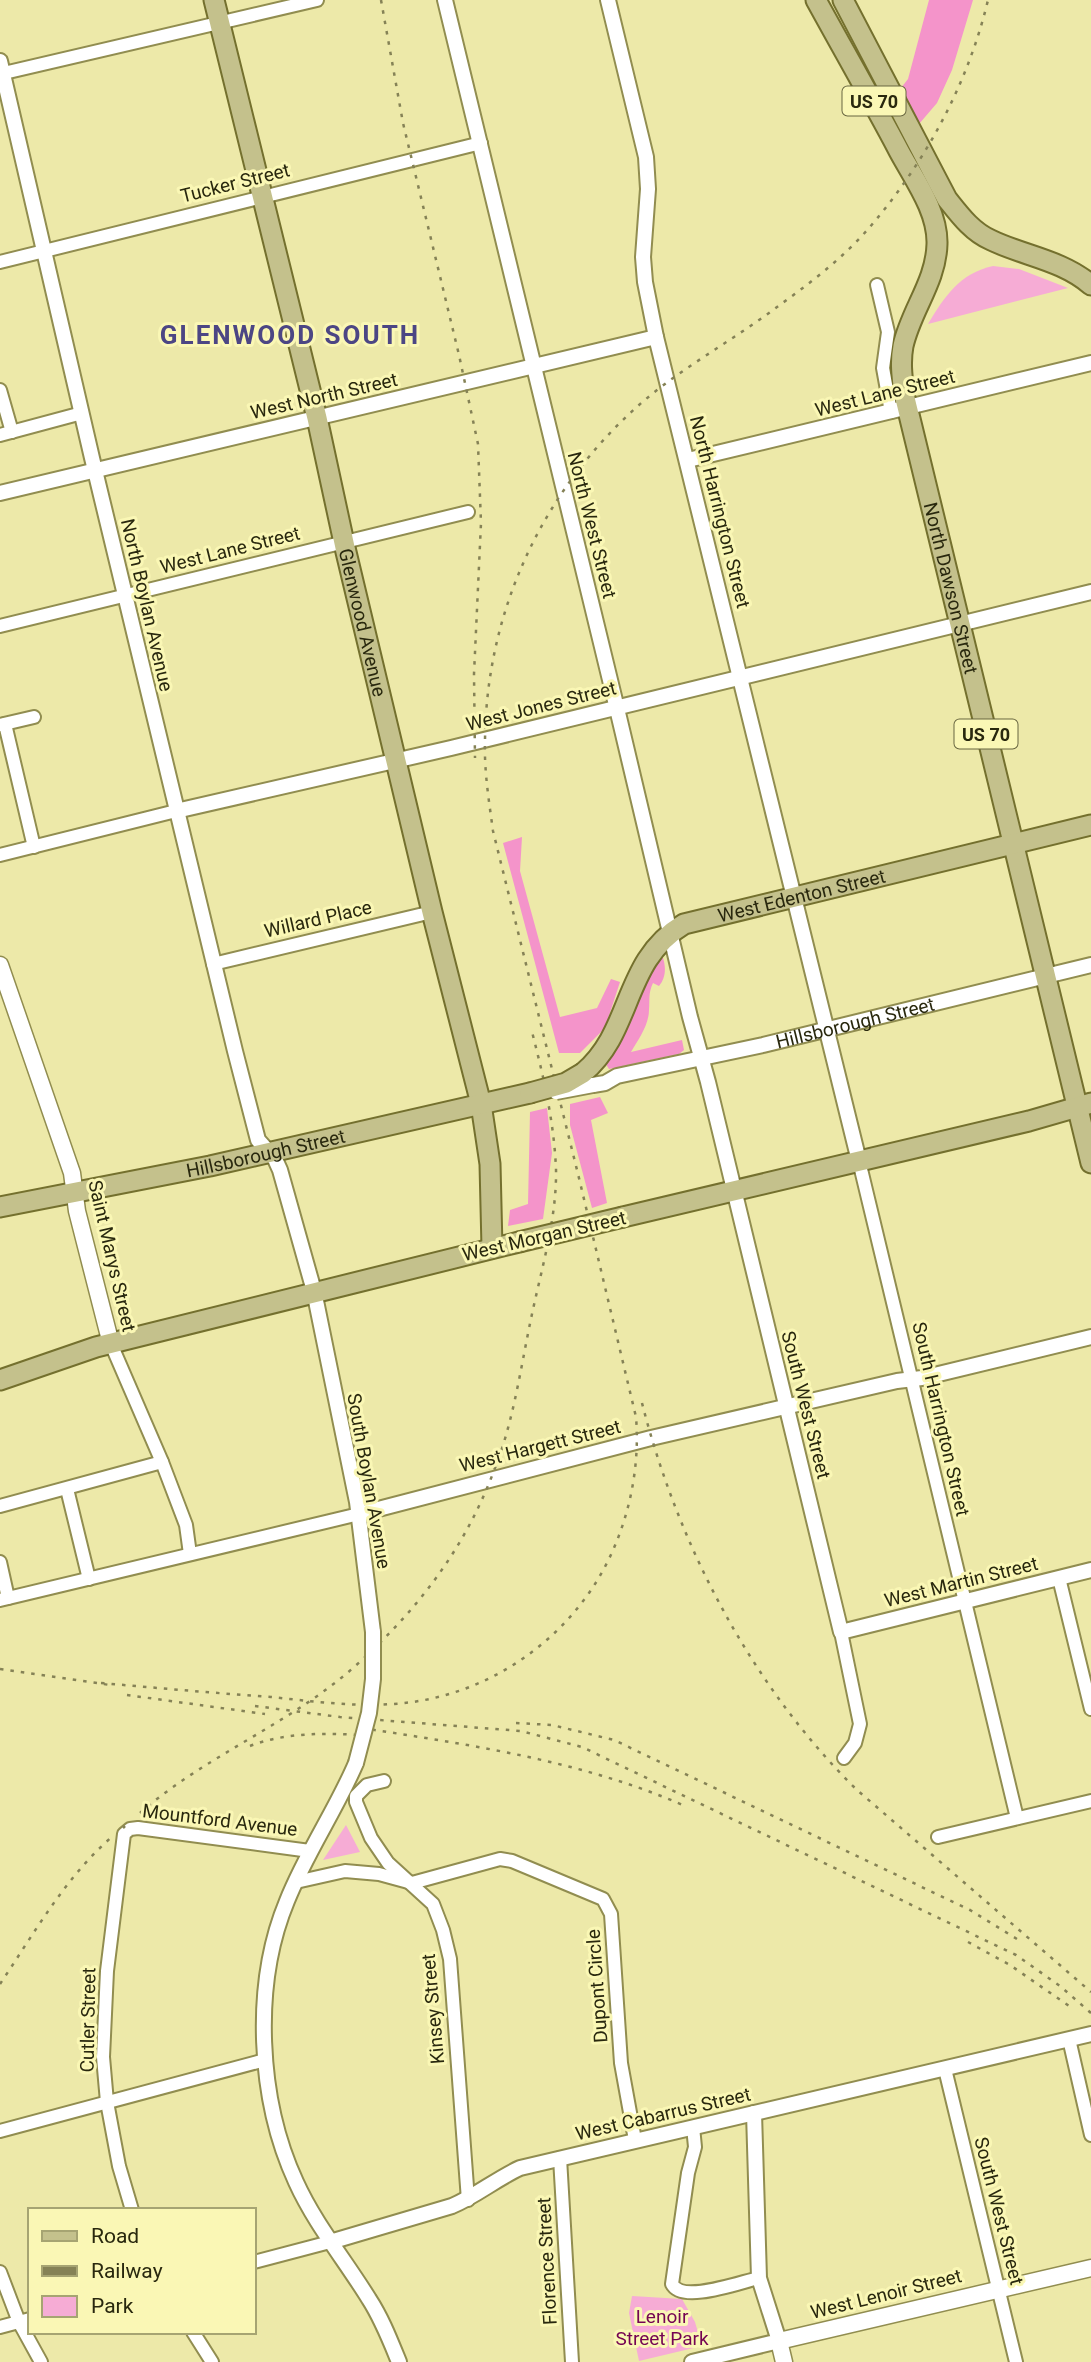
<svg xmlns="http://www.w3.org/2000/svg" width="1091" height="2362" font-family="Roboto,sans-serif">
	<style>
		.green { fill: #f6acd5 }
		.forest { fill: #f494ca }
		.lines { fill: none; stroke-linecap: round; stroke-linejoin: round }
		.minor-casing { stroke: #918d50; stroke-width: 16 }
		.tertiary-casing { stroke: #918d50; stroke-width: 18 }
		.secondary-casing { stroke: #918d50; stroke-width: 19 }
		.primary-casing { stroke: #74702e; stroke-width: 23 }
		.minor { stroke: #fff; stroke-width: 12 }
		.tertiary { stroke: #fff; stroke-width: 14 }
		.secondary { stroke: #fff; stroke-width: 16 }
		.primary { stroke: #c4c18c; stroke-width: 19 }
		.rail { stroke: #858256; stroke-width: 2.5; stroke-dasharray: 3.5 7; stroke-linecap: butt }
		.tertiary-bridge-casing { stroke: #918d50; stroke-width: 18; stroke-linecap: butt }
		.primary-bridge-casing { stroke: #74702e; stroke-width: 23; stroke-linecap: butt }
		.tertiary-bridge { stroke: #fff; stroke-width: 14 }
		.primary-bridge { stroke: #c4c18c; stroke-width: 19 }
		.labels { text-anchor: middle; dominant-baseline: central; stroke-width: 6; stroke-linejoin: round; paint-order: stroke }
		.shield { fill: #faf7b5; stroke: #686640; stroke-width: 2 }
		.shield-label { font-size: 18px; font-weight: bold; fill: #29280e }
		.street-label { font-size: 19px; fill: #29280e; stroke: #faf7b5 }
		.park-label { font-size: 19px; fill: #740452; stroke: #faf7b5 }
		.district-label { font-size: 26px; font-weight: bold; letter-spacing: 2px; fill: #4c4684; stroke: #faf7b5 }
	</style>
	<rect width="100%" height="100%" fill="#ede9a9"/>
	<!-- green -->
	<g class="green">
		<path d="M993 266 1019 269 1068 288 928 324C944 297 960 273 993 266Z"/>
		<polygon points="346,1825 360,1852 323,1860"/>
		<polygon points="632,2296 682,2299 695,2322 702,2346 639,2361 629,2313"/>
	</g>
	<!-- forest -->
	<g class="forest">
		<polygon points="929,0 973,0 952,70 937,103 919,124 901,88 908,79"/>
		<polygon points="522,837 520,871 560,1017 597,1008 611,979 620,982 605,1028 580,1053 559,1053 503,843"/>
		<path d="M654 955 663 958C666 967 666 978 659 986L653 983C648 994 650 998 649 1010 649 1025 638 1040 631 1052L682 1040 684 1050 679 1054 609 1069 604 1061Z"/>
		<polygon points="600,1097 608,1113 591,1120 607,1203 592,1208 570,1125 570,1104"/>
		<polygon points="547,1108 552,1153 543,1219 508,1226 510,1210 528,1204 530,1112"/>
	</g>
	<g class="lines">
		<!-- minor casing -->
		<g class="minor-casing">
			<g id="minor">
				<polyline points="0,74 317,0"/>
				<polyline points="0,262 481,143"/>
				<polyline points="877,285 888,332 883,368 891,412"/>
				<polyline points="0,390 12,432"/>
				<polyline points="0,435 82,413"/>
				<polyline points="0,626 468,512"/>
				<polyline points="5,724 34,847"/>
				<polyline points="0,725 34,717"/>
				<polyline points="0,855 176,811"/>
				<polyline points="213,964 432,912"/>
				<polyline points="859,1161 1017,1818"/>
				<polyline points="111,1344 162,1462 186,1525 190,1554"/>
				<polyline points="67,1489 89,1579"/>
				<polyline points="0,1506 162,1462"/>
				<polyline points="0,1562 8,1598"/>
				<polyline points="1059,1578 1091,1709"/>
				<polyline points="0,1600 359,1514"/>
				<polyline points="841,1632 860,1724 855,1743 844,1758"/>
				<polyline points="384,1781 367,1785 356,1796 356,1802 371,1838 388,1863 433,1904 443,1930 450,1959 468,2200"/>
				<polyline points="938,1837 1091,1801"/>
				<polyline points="296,1882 345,1871 379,1874 412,1883 500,1859 512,1861 603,1899 611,1914 621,2063 635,2140"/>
				<polyline points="1069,2039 1091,2135"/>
				<polyline points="945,2069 1016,2362"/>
				<path d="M693 2127 695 2147 688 2173 672 2284C682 2304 740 2282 759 2278"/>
				<polyline points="0,2131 265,2060"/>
				<polyline points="560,2158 572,2362"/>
				<polyline points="132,2210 119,2166 107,2102 103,2057 107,1971 124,1834 130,1829 138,1828 310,1851"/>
				<polyline points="254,2262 330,2242"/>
				<polyline points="0,2272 19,2322 41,2362"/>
				<polyline points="0,2327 30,2319"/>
				<polyline points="193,2332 212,2362"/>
			</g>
		</g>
		<!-- tertiary casing -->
		<g class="tertiary-casing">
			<g id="tertiary">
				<polyline points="445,0 619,717 690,1017 708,1082 841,1632 1091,1570"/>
				<polyline points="608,0 646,157 648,189 643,257 645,282 656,337 859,1161"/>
				<polyline points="0,61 92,458 235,1051 258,1140 275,1159 280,1170 314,1291 357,1502 373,1632"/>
				<polyline points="688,460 1091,363"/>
				<polyline points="0,493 656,337"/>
				<polyline points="176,811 451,748 1091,592"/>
				<path id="s1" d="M593 1085 605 1083 617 1076 763 1045 1091 965"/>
				<polyline points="359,1514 651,1438 897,1381 922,1378 1091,1337"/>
				<path d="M356 1763C336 1810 306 1853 287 1901 252 1985 258 2100 296 2182 315 2224 345 2260 369 2299 382 2319 390 2340 399 2362"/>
				<path d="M330 2242 452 2206C476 2196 496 2179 520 2168L1091 2034"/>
				<polyline points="692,2362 779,2341 759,2278 754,2113"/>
			</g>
		</g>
		<!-- secondary casing -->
		<g class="secondary-casing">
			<g id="secondary">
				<polyline points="0,965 72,1173 77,1211 111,1344"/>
				<polyline points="784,2362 779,2341 1091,2268"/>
			</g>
		</g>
		<!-- primary casing -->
		<g class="primary-casing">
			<g id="primary">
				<path id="s2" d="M214 0 317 418 346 552 432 912 481 1104 490 1164 492 1248"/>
				<path id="s3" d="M816 0C844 51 872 100 899 151 914 179 938 211 937 244 936 282 911 310 903 346 900 362 902 377 904 394L1091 1163"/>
				<path d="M843 0 947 199C959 214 972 232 991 240 1024 256 1062 260 1091 285"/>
				<path id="s4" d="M583 1073C634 1030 622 961 684 924L1091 825"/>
				<path id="s5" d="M0 1207 210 1166 530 1093"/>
				<polyline points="623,1217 1029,1121 1091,1103"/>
				<polyline points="0,1380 96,1347 519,1242"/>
			</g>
		</g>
		<!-- minor -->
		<use href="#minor" class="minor"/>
		<!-- tertiary -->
		<use href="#tertiary" class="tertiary"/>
		<!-- secondary -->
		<use href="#secondary" class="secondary"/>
		<!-- primary -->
		<use href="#primary" class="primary"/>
		<!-- rail -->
		<g class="rail">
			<polyline points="381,0 403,123 459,355 478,444 481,523 474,674 475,758"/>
			<path d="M642 1403C678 1545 752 1687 857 1790L1091 1992"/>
			<polyline points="0,1669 110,1685"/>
			<path d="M101 1683C158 1688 214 1693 271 1697 311 1701 352 1707 393 1704 472 1699 544 1657 589 1593 624 1543 641 1477 636 1417L578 1174 493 831C489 801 484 771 485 741 486 612 542 491 639 405 681 368 732 341 777 307 809 284 843 258 869 228 925 163 968 84 988 0"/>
			<polyline points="127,1695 265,1714"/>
			<polyline points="255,1706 340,1717 521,1731 582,1747 1016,1955 1060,1986 1091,2013"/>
			<polyline points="516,1723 552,1725 614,1740 970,1910 1017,1939"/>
			<path d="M362 1728C471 1745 583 1761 685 1806"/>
			<path d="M250 1746C289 1731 333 1733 374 1736"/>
			<path d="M140 1813C205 1756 288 1725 353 1668 417 1611 465 1549 495 1468 514 1420 521 1365 532 1314 542 1267 557 1217 556 1169 554 1121 543 1074 531 1028"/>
			<polyline points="123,1828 125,1826"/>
			<polyline points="968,1942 1010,1965 1069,2006"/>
			<path d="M0 1984C35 1932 66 1876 114 1835"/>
		</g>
		<!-- tertiary-bridge casing -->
		<g class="tertiary-bridge-casing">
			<g id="tertiary-bridge">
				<polyline points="556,1092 593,1085"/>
				<polyline points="356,1763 369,1713 373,1679 373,1632"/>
			</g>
		</g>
		<!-- primary-bridge casing -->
		<g class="primary-bridge-casing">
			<g id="primary-bridge">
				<polyline points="530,1093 566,1083 583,1073"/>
				<polyline points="519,1242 623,1217"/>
			</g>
		</g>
		<!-- tertiary-bridge -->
		<use href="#tertiary-bridge" class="tertiary-bridge"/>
		<!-- primary-bridge -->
		<use href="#primary-bridge" class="primary-bridge"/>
	</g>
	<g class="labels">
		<!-- shield labels -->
		<g class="shield">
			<rect x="842.5" y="86.5" width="63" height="29" rx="5"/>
			<rect x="954.5" y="719.5" width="63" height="29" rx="5"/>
		</g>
		<g class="shield-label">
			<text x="874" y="101">US 70</text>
			<text x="986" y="734">US 70</text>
		</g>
		<!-- street labels -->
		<g class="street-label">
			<text transform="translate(235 183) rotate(-14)">Tucker Street</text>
			<text transform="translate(885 393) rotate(-14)">West Lane Street</text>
			<text transform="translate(324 396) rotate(-13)">West North Street</text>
			<text transform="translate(720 512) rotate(76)">North Harrington Street</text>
			<text transform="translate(592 525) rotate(76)">North West Street</text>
			<text transform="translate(230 550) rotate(-14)">West Lane Street</text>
			<text stroke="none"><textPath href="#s3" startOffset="630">North Dawson Street</textPath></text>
			<text transform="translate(147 605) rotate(77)">North Boylan Avenue</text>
			<text stroke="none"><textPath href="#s2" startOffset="640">Glenwood Avenue</textPath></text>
			<text transform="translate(541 706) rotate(-14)">West Jones Street</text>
			<text stroke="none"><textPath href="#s4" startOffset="304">West Edenton Street</textPath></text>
			<text transform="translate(318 919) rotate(-13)">Willard Place</text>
			<text stroke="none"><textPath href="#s1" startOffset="270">Hillsborough Street</textPath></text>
			<text stroke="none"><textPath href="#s5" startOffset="271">Hillsborough Street</textPath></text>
			<text transform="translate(544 1236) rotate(-13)">West Morgan Street</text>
			<text transform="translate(112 1256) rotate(77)">Saint Marys Street</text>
			<text transform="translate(806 1405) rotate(76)">South West Street</text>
			<text transform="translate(941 1419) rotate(77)">South Harrington Street</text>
			<text transform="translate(540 1446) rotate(-14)">West Hargett Street</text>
			<text transform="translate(369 1481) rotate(80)">South Boylan Avenue</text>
			<text transform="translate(961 1582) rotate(-14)">West Martin Street</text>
			<text transform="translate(220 1820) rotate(7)">Mountford Avenue</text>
			<text transform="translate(597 1986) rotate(-94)">Dupont Circle</text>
			<text transform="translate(433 2009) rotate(-95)">Kinsey Street</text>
			<text transform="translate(88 2020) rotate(-89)">Cutler Street</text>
			<text transform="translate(663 2114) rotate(-13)">West Cabarrus Street</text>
			<text transform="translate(999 2211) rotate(76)">South West Street</text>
			<text transform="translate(547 2261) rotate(-93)">Florence Street</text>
			<text transform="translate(886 2294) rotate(-14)">West Lenoir Street</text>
		</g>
		<!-- park labels -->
		<g class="park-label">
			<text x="662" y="2316">Lenoir<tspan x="662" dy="22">Street Park</tspan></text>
		</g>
		<!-- district labels -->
		<g class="district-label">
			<text x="290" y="335">GLENWOOD SOUTH</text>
		</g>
	</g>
	<!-- legend -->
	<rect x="28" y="2208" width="228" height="126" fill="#faf7b5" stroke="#a6a472" stroke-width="2"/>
	<rect x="42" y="2231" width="35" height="10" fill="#c4c18c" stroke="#a6a472" stroke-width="2"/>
	<text x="91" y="2243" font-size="21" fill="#29280e">Road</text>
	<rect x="42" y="2266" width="35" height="10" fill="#858256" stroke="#a6a472" stroke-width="2"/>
	<text x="91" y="2278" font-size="21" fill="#29280e">Railway</text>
	<rect x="42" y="2296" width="35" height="21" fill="#f6acd5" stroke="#a6a472" stroke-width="2"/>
	<text x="91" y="2313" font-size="21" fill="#29280e">Park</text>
</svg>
